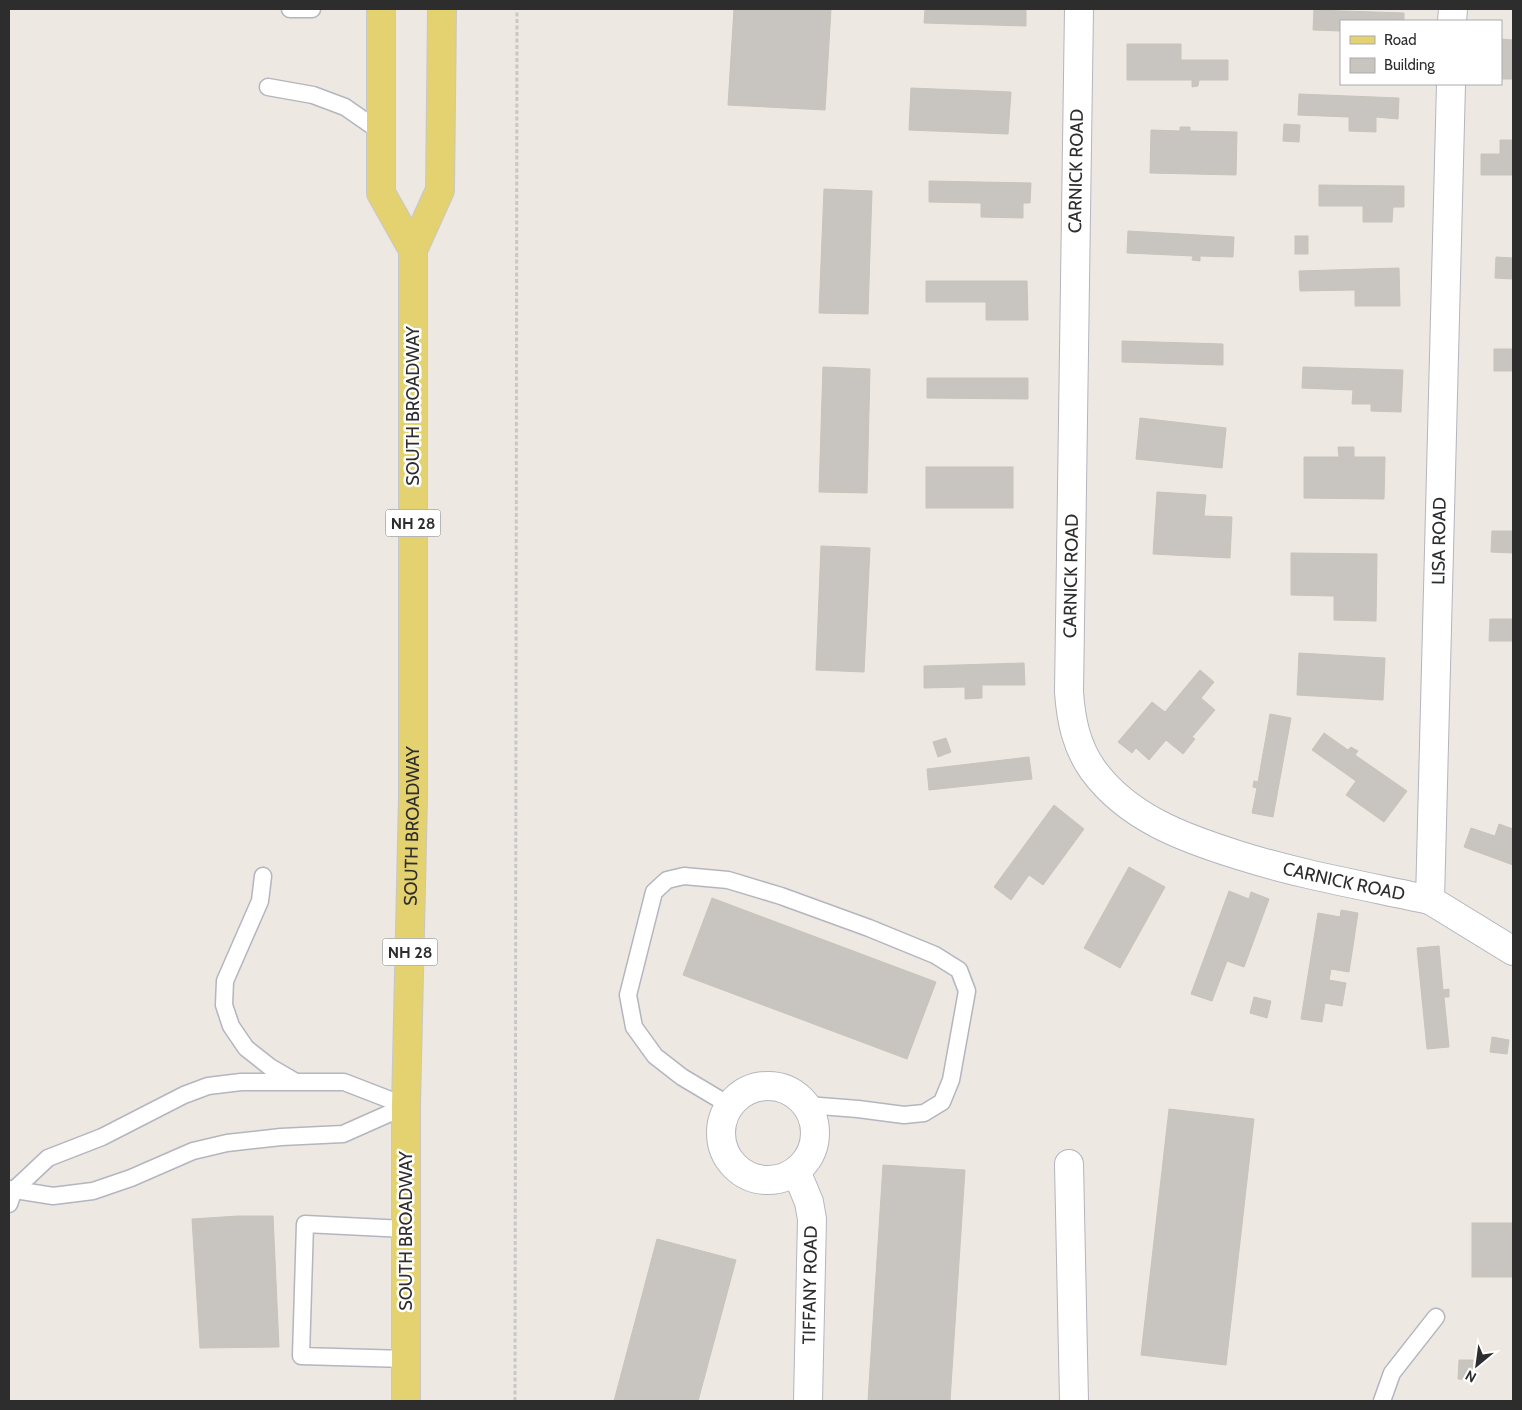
<svg xmlns="http://www.w3.org/2000/svg" width="1522" height="1410" font-family="Cabin,sans-serif">
	<style>
		.building { fill: #c8c5c0; stroke: #c8c4ba }
		.lines { fill: none; stroke-linecap: round; stroke-linejoin: round }
		.lane-casing { stroke: #b4b5bf; stroke-width: 19 }
		.street-casing { stroke: #b4b5bf; stroke-width: 30 }
		.primary-casing { stroke: #c8c8c8; stroke-width: 30 }
		.path { stroke: #c8c8c8; stroke-width: 3; stroke-dasharray: 4 2.5; stroke-linecap: butt }
		.lane { stroke: #fff; stroke-width: 16 }
		.street { stroke: #fff; stroke-width: 28 }
		.primary { stroke: #e3d26f; stroke-width: 28 }
		.labels { text-anchor: middle; dominant-baseline: central; stroke-width: 5; stroke-linejoin: round; paint-order: stroke }
		.shield { fill: #fff; stroke: #6c6c6c; stroke-width: 1 }
		.shield-label { font-size: 16px; font-weight: bold; fill: #2d2d2d }
		.street-label { font-size: 18px; fill: #2d2d2d; stroke: #fff }
	</style>
	<rect width="100%" height="100%" fill="#ede8e1"/>
	<!-- building -->
	<g class="building">
		<polygon points="734,9 831,9 825,110 728,105"/>
		<polygon points="925,9 1026,9 1026,26 924,23"/>
		<polygon points="1314,10 1404,13 1404,21 1341,21 1341,31 1313,30"/>
		<polygon points="1501,39 1513,40 1513,79 1501,79"/>
		<polygon points="1127,44 1181,44 1181,60 1228,60 1228,80 1199,80 1198,86 1192,87 1192,80 1127,80"/>
		<polygon points="911,88 1011,92 1008,134 909,130"/>
		<polygon points="1299,94 1399,98 1398,119 1376,117 1376,132 1349,131 1349,117 1298,115"/>
		<polygon points="1284,124 1300,125 1299,142 1283,141"/>
		<polygon points="1180,127 1190,127 1190,131 1237,132 1236,175 1150,173 1151,130 1180,131"/>
		<polygon points="1500,140 1513,140 1513,175 1481,175 1481,154 1500,154"/>
		<polygon points="929,181 1031,183 1030,203 1023,203 1023,218 981,217 981,203 929,202"/>
		<polygon points="1319,185 1404,186 1404,207 1393,207 1392,222 1363,222 1363,206 1319,206"/>
		<polygon points="824,189 872,191 868,314 819,313"/>
		<polygon points="1128,231 1234,237 1233,257 1200,256 1200,261 1192,260 1193,256 1127,253"/>
		<rect x="1295" y="236" width="13" height="18"/>
		<polygon points="1496,257 1513,258 1513,279 1495,278"/>
		<polygon points="1399,268 1400,306 1355,306 1355,290 1300,291 1299,271"/>
		<polygon points="926,281 1027,281 1028,320 986,320 986,302 926,302"/>
		<polygon points="1122,341 1223,344 1223,365 1122,362"/>
		<rect x="1494" y="349" width="19" height="22"/>
		<polygon points="823,367 870,369 867,493 819,492"/>
		<polygon points="1303,367 1403,370 1401,412 1371,411 1371,404 1352,404 1353,390 1302,388"/>
		<polygon points="927,378 1028,378 1028,399 927,398"/>
		<polygon points="1140,418 1226,428 1222,468 1136,459"/>
		<polygon points="1338,447 1354,447 1354,457 1385,457 1384,499 1304,498 1304,457 1339,457"/>
		<rect x="926" y="467" width="87" height="41"/>
		<polygon points="1157,492 1206,495 1204,516 1232,517 1230,558 1153,554"/>
		<polygon points="1492,531 1513,531 1513,553 1491,552"/>
		<polygon points="821,546 870,548 864,672 816,670"/>
		<polygon points="1291,553 1377,554 1376,621 1334,620 1334,596 1291,595"/>
		<polygon points="1490,619 1513,619 1513,641 1489,641"/>
		<polygon points="1299,653 1385,658 1383,700 1297,695"/>
		<polygon points="1024,663 1025,685 982,685 982,698 965,699 965,687 924,688 924,666"/>
		<polygon points="1200,670 1214,682 1201,698 1215,710 1192,737 1195,739 1183,754 1166,740 1149,760 1136,748 1132,753 1118,742 1152,702 1165,712"/>
		<polygon points="1270,714 1291,718 1273,817 1252,813 1257,788 1253,787 1254,781 1258,782"/>
		<polygon points="1324,733 1348,750 1351,747 1358,751 1355,755 1407,791 1384,822 1346,795 1356,781 1312,750"/>
		<polygon points="946,738 951,752 938,757 933,742"/>
		<polygon points="1029,757 1032,779 929,790 927,769"/>
		<polygon points="1054,805 1084,829 1043,885 1029,875 1011,900 994,887"/>
		<polygon points="1499,824 1513,829 1513,865 1464,847 1471,828 1495,836"/>
		<polygon points="1129,867 1165,887 1120,968 1084,948"/>
		<polygon points="1229,891 1249,899 1251,892 1269,899 1244,967 1227,961 1212,1001 1191,994"/>
		<polygon points="712,898 936,982 907,1059 683,975"/>
		<polygon points="1341,910 1358,913 1349,972 1331,969 1329,980 1346,983 1342,1006 1325,1003 1322,1022 1301,1019 1318,913 1340,917"/>
		<polygon points="1439,946 1443,990 1449,989 1449,997 1444,997 1449,1047 1427,1049 1417,948"/>
		<polygon points="1254,997 1271,1001 1267,1018 1250,1013"/>
		<polygon points="1492,1037 1509,1040 1507,1054 1490,1052"/>
		<polygon points="1169,1109 1254,1119 1226,1365 1141,1355"/>
		<polygon points="883,1165 965,1170 950,1401 868,1401"/>
		<polygon points="238,1216 273,1216 279,1347 200,1348 192,1219"/>
		<rect x="1472" y="1223" width="41" height="54"/>
		<polygon points="657,1239 736,1260 698,1401 614,1401"/>
		<polygon points="1459,1360 1473,1360 1471,1380 1458,1379"/>
	</g>
	<g class="lines">
		<!-- lane casing -->
		<g class="lane-casing">
			<g id="lane">
				<polyline points="290,9 312,9"/>
				<polyline points="268,87 313,95 345,107 381,132"/>
				<polyline points="263,876 260,901 225,981 224,1005 231,1026 246,1048 270,1067 294,1081"/>
				<polyline points="729,1105 682,1077 655,1056 634,1027 628,995 654,892 667,880 684,876 728,880 781,896 869,928 935,955 959,970 967,991 951,1080 942,1102 924,1113 904,1115 858,1109 807,1105"/>
				<polyline points="9,1189 53,1196 93,1191 131,1178 193,1151 227,1143 281,1137 343,1134 406,1106"/>
				<polyline points="9,1204 14,1190 48,1158 102,1137 184,1095 208,1086 241,1082 344,1082 406,1106"/>
				<polyline points="405,1229 305,1224 301,1356 406,1359"/>
				<polyline points="1382,1401 1392,1373 1436,1317"/>
			</g>
		</g>
		<!-- street casing -->
		<g class="street-casing">
			<g id="street">
				<path id="s1" d="M1079 9 1069 692C1071 720 1076 746 1093 770 1128 818 1184 838 1238 855 1301 875 1366 886 1430 900"/>
				<polyline points="1452,21 1453,9"/>
				<polyline points="1451,84 1430,900 1513,951"/>
				<circle cx="768" cy="1133" r="47"/>
				<polyline points="1069,1164 1074,1401"/>
				<polyline points="796,1171 809,1202 812,1219 808,1401"/>
			</g>
		</g>
		<!-- primary casing -->
		<g class="primary-casing">
			<g id="primary">
				<polyline points="381,9 381,193 413,250"/>
				<path id="s2" d="M406 1401V1106L413 797V250L440 190 442 9"/>
			</g>
		</g>
		<!-- path -->
		<polyline class="path" points="515,1401 517,9"/>
		<!-- lane -->
		<use href="#lane" class="lane"/>
		<!-- street -->
		<use href="#street" class="street"/>
		<!-- primary -->
		<use href="#primary" class="primary"/>
	</g>
	<g class="labels">
		<!-- shield labels -->
		<g class="shield">
			<rect x="385.5" y="509.5" width="55" height="27" rx="4"/>
			<rect x="382.5" y="938.5" width="55" height="27" rx="4"/>
		</g>
		<g class="shield-label">
			<text x="413" y="523">NH 28</text>
			<text x="410" y="952">NH 28</text>
		</g>
		<!-- street labels -->
		<g class="street-label">
			<text transform="translate(1076 171) rotate(-89)">CARNICK ROAD</text>
			<text transform="translate(413 406) rotate(-90)">SOUTH BROADWAY</text>
			<text transform="translate(1439 541) rotate(-89)">LISA ROAD</text>
			<text transform="translate(1071 576) rotate(-89)">CARNICK ROAD</text>
			<text stroke="none"><textPath href="#s2" startOffset="575">SOUTH BROADWAY</textPath></text>
			<text stroke="none"><textPath href="#s1" startOffset="1046">CARNICK ROAD</textPath></text>
			<text transform="translate(406 1231) rotate(-90)">SOUTH BROADWAY</text>
			<text transform="translate(810 1285) rotate(-89)">TIFFANY ROAD</text>
		</g>
	</g>
	<!-- border -->
	<rect width="1522" height="1410" fill="none" stroke="#2d2d2d" stroke-width="20"/>
	<!-- legend -->
	<rect x="1340" y="20" width="162" height="65" fill="#ffffff" stroke="#ababab"/>
	<rect x="1350" y="36" width="25" height="8" fill="#e3d26f" stroke="#ababab"/>
	<text x="1384" y="45" font-size="15" fill="#2d2d2d">Road</text>
	<rect x="1350" y="58" width="25" height="15" fill="#c8c5c0" stroke="#ababab"/>
	<text x="1384" y="70" font-size="15" fill="#2d2d2d">Building</text>
	<!-- north arrow -->
	<g transform="translate(1477 1365) rotate(209)" stroke="#ffffff" stroke-width="4" paint-order="stroke">
	<path d="M0-4L9 19L0 12L-9 19Z" fill="#2d2d2d"/>
	<text y="-8" font-size="14" font-weight="bold" text-anchor="middle" fill="#2d2d2d">N</text>
	</g>
</svg>
